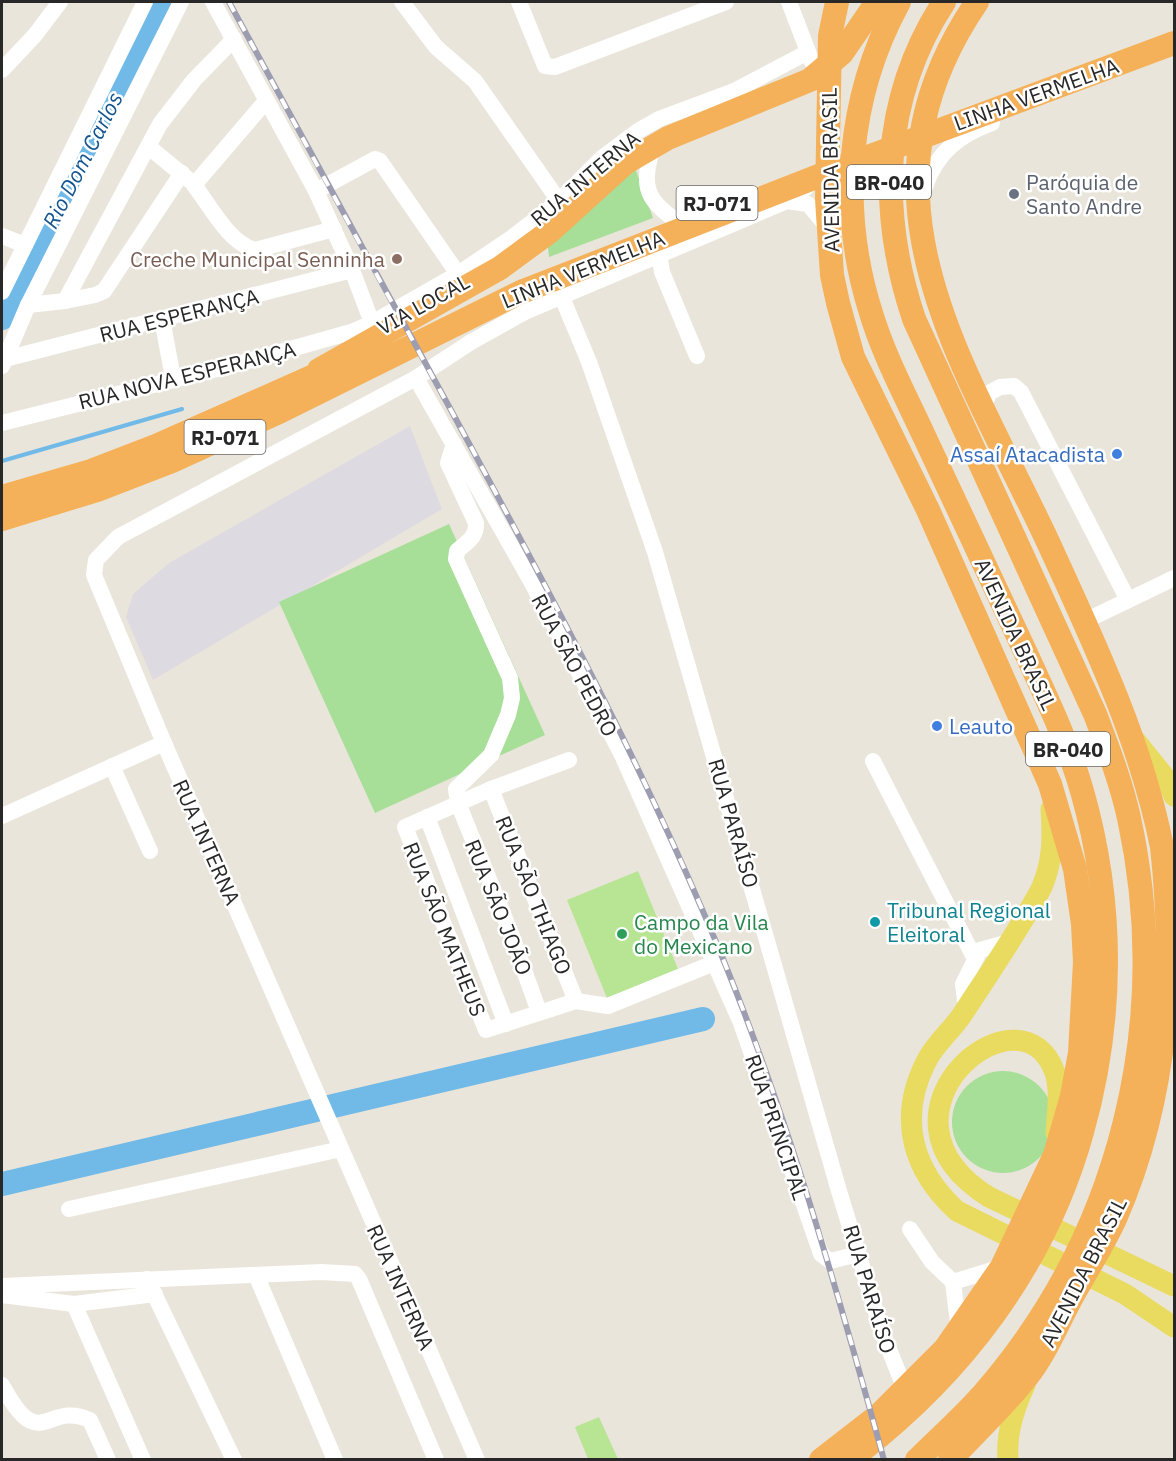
<svg xmlns="http://www.w3.org/2000/svg" width="1176" height="1461" font-family="'IBM Plex Sans',sans-serif">
	<style>
		.industrial { fill: #dedae2 }
		.green { fill: #a7de98 }
		.pitch { fill: #b8e594 }
		.lines { fill: none; stroke-linecap: round; stroke-linejoin: round }
		.stream { stroke: #71b9e7; stroke-width: 4 }
		.river { stroke: #71b9e7; stroke-width: 24 }
		.minor { stroke: #fff; stroke-width: 16 }
		.major { stroke: #e9da60; stroke-width: 21 }
		.highway { stroke: #f5b159; stroke-width: 24 }
		.rail-casing { stroke: #9d9db1; stroke-width: 6 }
		.rail { stroke: #fff; stroke-width: 4; stroke-dasharray: 11; stroke-linecap: butt }
		.worship-dot { fill: #6b7280; stroke: #fff; stroke-width: 2 }
		.education-dot { fill: #8d6e63; stroke: #fff; stroke-width: 2 }
		.shop-dot { fill: #3f7fe0; stroke: #fff; stroke-width: 2 }
		.culture-dot { fill: #0f9aa8; stroke: #fff; stroke-width: 2 }
		.leisure-dot { fill: #2e9e5b; stroke: #fff; stroke-width: 2 }
		.labels { text-anchor: middle; dominant-baseline: central; stroke-width: 5; stroke-linejoin: round; paint-order: stroke }
		.shield { fill: #fff; stroke: #686868; stroke-width: 1.5 }
		.shield-label { font-size: 20px; font-weight: bold; fill: #282828 }
		.street-label { font-size: 21px; fill: #282828; stroke: #fff }
		.worship-label { font-size: 21px; fill: #5b616d; stroke: #fff; text-anchor: start }
		.education-label { font-size: 21px; fill: #785e54; stroke: #fff; text-anchor: end }
		.shop-label { font-size: 21px; fill: #366cbe; stroke: #fff; text-anchor: end }
		.culture-label { font-size: 21px; fill: #0d838f; stroke: #fff; text-anchor: start }
		.leisure-label { font-size: 21px; fill: #27864d; stroke: #fff; text-anchor: start }
		.water-label { font-size: 22px; font-style: italic; fill: #145590; stroke: #fff }
	</style>
	<rect width="100%" height="100%" fill="#eae5da"/>
	<!-- industrial -->
	<polygon class="industrial" points="410,426 442,509 153,680 126,617 133,594 169,563"/>
	<!-- green -->
	<g class="green">
		<polygon points="635,168 653,218 549,257 548,247"/>
		<polygon points="449,524 545,735 375,813 279,602"/>
		<circle cx="1003" cy="1122" r="51"/>
	</g>
	<!-- pitch -->
	<g class="pitch">
		<polygon points="638,871 678,969 607,998 567,900"/>
		<polygon points="599,1417 618,1459 588,1459 575,1427"/>
	</g>
	<g class="lines">
		<!-- stream -->
		<polyline class="stream" points="2,461 182,409"/>
		<!-- river -->
		<g class="river">
			<polyline points="2,318 162,2"/>
			<polyline points="2,1184 703,1019"/>
		</g>
		<!-- minor -->
		<g class="minor">
			<polyline points="213,2 316,191 352,270 372,323"/>
			<polyline points="402,2 436,47 475,81 559,201"/>
			<polyline points="519,2 545,66 555,67 726,2"/>
			<polyline points="789,2 812,62"/>
			<polyline points="2,70 35,35 60,2"/>
			<path d="M266 101 194 185C211 207 228 242 255 250L334 229"/>
			<path d="M654 143C637 198 651 201 693 234"/>
			<polyline points="149,147 189,180"/>
			<path d="M925 187C936 153 959 135 992 123"/>
			<polyline points="316,191 375,159 380,161 458,274"/>
			<polyline points="787,201 808,204 828,228"/>
			<polyline points="2,236 25,245"/>
			<polyline points="659,254 662,272 697,356"/>
			<polyline points="2,292 145,2"/>
			<polyline points="561,295 589,362 655,552 839,1191 882,1332 905,1389"/>
			<polyline points="65,301 95,295 104,291 182,173"/>
			<polyline points="28,305 65,301 160,124 194,80 234,39"/>
			<polyline points="162,319 173,378"/>
			<polyline points="5,359 352,270"/>
			<polyline points="2,366 28,305 181,2"/>
			<polyline points="416,378 532,583 622,755 741,1023 821,1254 830,1261 859,1254"/>
			<polyline points="983,409 989,393 1000,387 1014,386 1021,392 1128,600"/>
			<polyline points="2,423 241,363 351,332 372,323 458,274 510,239 559,201 602,158 638,131 659,119 734,91 808,52"/>
			<path d="M454 444 448 463 476 523C477 537 467 542 457 551L456 559 510 678 512 698 508 715 491 755 456 789 458 803 510 931 539 1012"/>
			<polyline points="1083,622 1174,578"/>
			<polyline points="569,760 491,789 405,827 486,1030 576,1001 608,1006 714,963"/>
			<polyline points="873,761 975,959"/>
			<polyline points="112,766 150,851"/>
			<polyline points="491,789 576,1001"/>
			<polyline points="2,816 164,743"/>
			<polyline points="427,817 506,1024"/>
			<polyline points="966,1008 963,984 980,950 1009,942"/>
			<polyline points="69,1209 341,1149"/>
			<polyline points="910,1229 932,1262 953,1282"/>
			<polyline points="256,1275 335,1460"/>
			<polyline points="147,1279 234,1460"/>
			<polyline points="2,1286 321,1272 355,1274 359,1279 436,1460"/>
			<polyline points="2,1295 74,1304 143,1460"/>
			<polyline points="74,1304 155,1294"/>
			<polyline points="959,1331 953,1282 1002,1267"/>
			<path d="M2 1385C41 1457 45 1400 90 1420L108 1460"/>
			<polyline points="477,1460 164,743 94,575 96,560 118,537 416,378 471,342 525,312 787,201 806,188"/>
		</g>
		<!-- major -->
		<g class="major">
			<polyline points="1135,740 1168,781 1174,796"/>
			<path d="M1051 809C1053 838 1053 860 1042 887 1019 931 989 973 962 1015 951 1031 934 1045 926 1062 897 1119 913 1171 957 1211L1125 1294 1174 1327"/>
			<path d="M1056 1133C1057 1114 1061 1091 1055 1073 1022 977 856 1114 989 1197L1174 1286"/>
			<path d="M1008 1460C1006 1433 1014 1409 1025 1385"/>
		</g>
		<!-- highway -->
		<g class="highway">
			<polyline points="319,370 500,268 549,232 625,163 668,138 810,80 842,53 877,2"/>
			<polyline points="2,497 91,471 156,446 334,367"/>
			<polyline points="2,519 97,490 172,461 281,411 521,292 852,163 1174,43"/>
			<polyline points="821,1460 879,1415 945,1349 1002,1267 1055,1155 1072,1096 1080,1053 1085,962 1083,924 1075,869 1050,784 928,510 853,357 838,303 832,275 827,199 830,36 837,2"/>
			<path d="M849 1460C960 1377 1045 1266 1082 1132 1114 1019 1114 903 1082 791 1068 742 1045 695 1024 649 991 579 958 509 925 438 906 397 884 356 871 313 838 209 847 97 899 2"/>
			<path d="M917 1460C939 1438 964 1416 984 1393 1122 1234 1173 1022 1129 818 1121 782 1108 748 1095 714L914 319C878 211 881 99 944 2"/>
			<path d="M950 1460C975 1433 1003 1407 1026 1378 1045 1355 1058 1322 1073 1295 1087 1270 1103 1245 1115 1219 1167 1100 1176 974 1162 847 1141 741 1093 640 1048 542 964 362 844 196 977 2"/>
		</g>
		<!-- rail casing -->
		<g class="rail-casing">
			<path id="rail" d="M229 2C303 139 377 276 452 412 542 578 631 743 705 916 781 1092 833 1275 884 1460"/>
		</g>
		<!-- rail -->
		<use href="#rail" class="rail"/>
	</g>
	<!-- markers -->
	<circle class="worship-dot" cx="1014" cy="194" r="6"/>
	<circle class="education-dot" cx="397" cy="259" r="6"/>
	<g class="shop-dot">
		<circle cx="1117" cy="454" r="6"/>
		<circle cx="937" cy="726" r="6"/>
	</g>
	<circle class="culture-dot" cx="875" cy="922" r="6"/>
	<circle class="leisure-dot" cx="622" cy="934" r="6"/>
	<g class="labels">
		<!-- shield labels -->
		<g class="shield">
			<rect x="847" y="165" width="84" height="34" rx="4.5"/>
			<rect x="676.5" y="186" width="81" height="34" rx="4.5"/>
			<rect x="184.5" y="420" width="81" height="34" rx="4.5"/>
			<rect x="1026" y="732" width="84" height="34" rx="4.5"/>
		</g>
		<g class="shield-label">
			<text x="889" y="182">BR-040</text>
			<text x="717" y="203">RJ-071</text>
			<text x="225" y="437">RJ-071</text>
			<text x="1068" y="749">BR-040</text>
		</g>
		<!-- street labels -->
		<g class="street-label">
			<text transform="translate(1036 94) rotate(-20)">LINHA VERMELHA</text>
			<text transform="translate(830 170) rotate(-91)">AVENIDA BRASIL</text>
			<text transform="translate(585 178) rotate(-40)">RUA INTERNA</text>
			<text transform="translate(583 269) rotate(-22)">LINHA VERMELHA</text>
			<text transform="translate(423 304) rotate(-29)">VIA LOCAL</text>
			<text transform="translate(179 315) rotate(-14)">RUA ESPERANÇA</text>
			<text transform="translate(187 375) rotate(-14)">RUA NOVA ESPERANÇA</text>
			<text transform="translate(1016 634) rotate(65)">AVENIDA BRASIL</text>
			<text transform="translate(575 665) rotate(62)">RUA SÃO PEDRO</text>
			<text transform="translate(734 823) rotate(74)">RUA PARAÍSO</text>
			<text transform="translate(207 842) rotate(66)">RUA INTERNA</text>
			<text transform="translate(534 895) rotate(68)">RUA SÃO THIAGO</text>
			<text transform="translate(499 907) rotate(68)">RUA SÃO JOÃO</text>
			<text transform="translate(445 929) rotate(68)">RUA SÃO MATHEUS</text>
			<text transform="translate(777 1127) rotate(71)">RUA PRINCIPAL</text>
			<text transform="translate(1083 1272) rotate(-63)">AVENIDA BRASIL</text>
			<text transform="translate(401 1287) rotate(66)">RUA INTERNA</text>
			<text transform="translate(870 1289) rotate(73)">RUA PARAÍSO</text>
		</g>
		<!-- worship labels -->
		<g class="worship-label">
			<text x="1026" y="182">Paróquia de<tspan x="1026" dy="24">Santo Andre</tspan></text>
		</g>
		<!-- education labels -->
		<g class="education-label">
			<text x="385" y="259">Creche Municipal Senninha</text>
		</g>
		<!-- shop labels -->
		<g class="shop-label">
			<text x="1105" y="454">Assaí Atacadista</text>
			<text x="949" y="726" text-anchor="start">Leauto</text>
		</g>
		<!-- culture labels -->
		<g class="culture-label">
			<text x="887" y="910">Tribunal Regional<tspan x="887" dy="24">Eleitoral</tspan></text>
		</g>
		<!-- leisure labels -->
		<g class="leisure-label">
			<text x="634" y="922">Campo da Vila<tspan x="634" dy="24">do Mexicano</tspan></text>
		</g>
		<!-- water labels -->
		<g class="water-label">
			<text transform="translate(82 160) rotate(-63)">Rio Dom Carlos</text>
		</g>
	</g>
	<!-- border -->
	<rect width="1176" height="1461" fill="none" stroke="#282828" stroke-width="6"/>
</svg>
